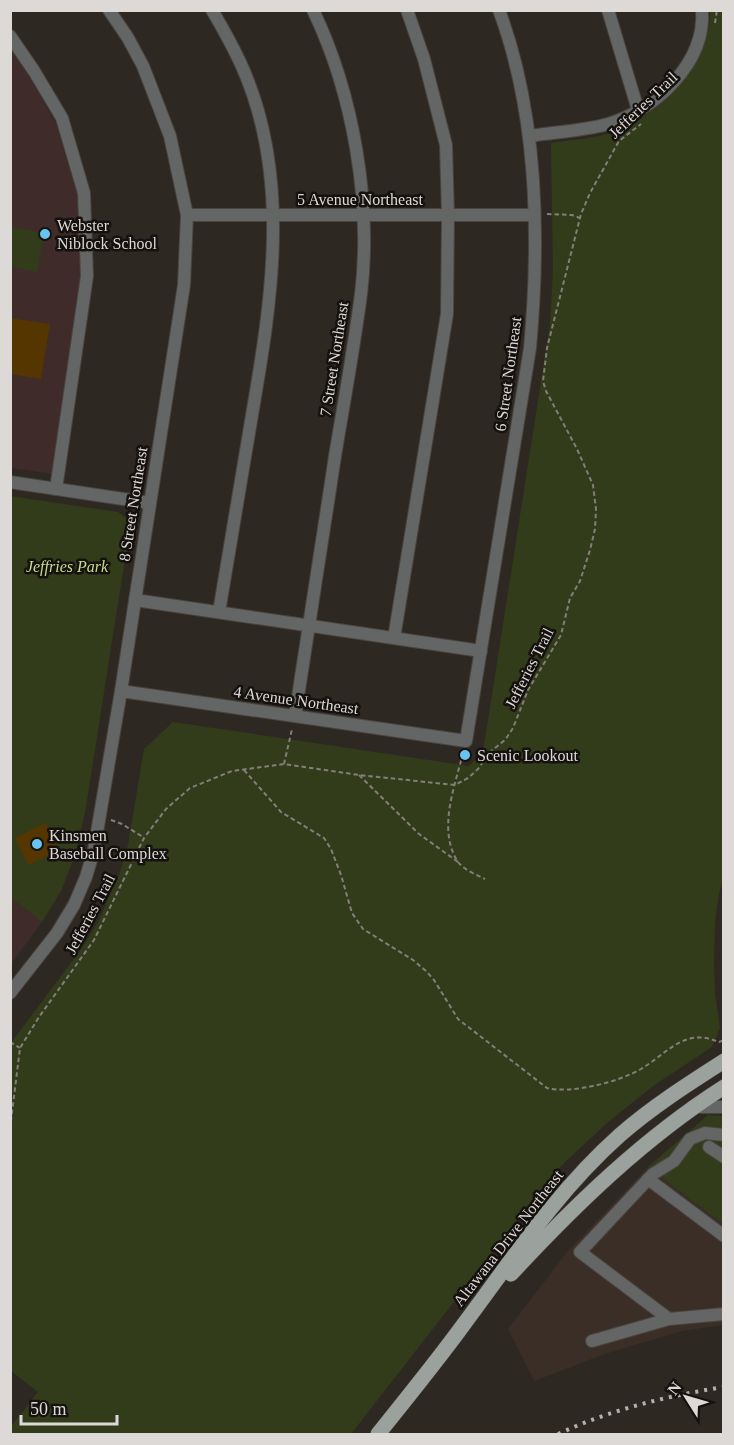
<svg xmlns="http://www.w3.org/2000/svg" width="734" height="1445" font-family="Georgia,serif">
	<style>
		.built { fill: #3a2e26 }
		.education { fill: #3f2b2a }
		.green { fill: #333c1a }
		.building { fill: #553500 }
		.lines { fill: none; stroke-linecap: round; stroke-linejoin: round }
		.minor-casing { stroke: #4a4440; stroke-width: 14 }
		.major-casing { stroke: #4a4440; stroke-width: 16 }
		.path { stroke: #837e7a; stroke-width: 2; stroke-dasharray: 4.5 3; stroke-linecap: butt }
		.minor { stroke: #636664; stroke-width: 12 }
		.major { stroke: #9ba29e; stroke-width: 15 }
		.rail { stroke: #b5b0ad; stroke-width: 4; stroke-dasharray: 3 6; stroke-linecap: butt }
		.poi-dot { fill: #69c3f1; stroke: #14110f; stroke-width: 2 }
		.labels { text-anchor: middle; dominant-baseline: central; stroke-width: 5; stroke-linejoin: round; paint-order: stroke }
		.street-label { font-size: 16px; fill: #ddd9d6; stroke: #14110f }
		.poi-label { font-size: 16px; fill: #ddd9d6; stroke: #14110f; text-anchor: start }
		.park-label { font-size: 16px; font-style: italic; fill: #c6dd8c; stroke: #14110f }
	</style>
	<rect width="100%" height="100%" fill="#2e2823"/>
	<!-- built -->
	<polygon class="built" points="648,1167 723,1224 723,1325 682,1331 605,1354 534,1381 508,1329 567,1252"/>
	<!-- education -->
	<g class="education">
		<polygon points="10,49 29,76 56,124 78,196 81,273 53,474 11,468"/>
		<polygon points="11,898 42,922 11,964"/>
	</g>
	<!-- green -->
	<g class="green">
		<path d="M710 11H723L724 876 719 893 715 922 714 961 715 994 720 1028 712 1047 653 1086 607 1123 562 1165 523 1213 351 1434H11L10 1428 38 1392 11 1371V1043L82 948 98 922 120 872 128 845 144 749 173 722 469 766 483 752 550 324 553 271 551 143C570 140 592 139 610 133 653 120 713 58 710 11Z"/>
		<polygon points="10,227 44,233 37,272 11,267"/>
		<polygon points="10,496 118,512 127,519 130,527 85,813 74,857 61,891 42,922 11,898"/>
		<polygon points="708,1115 723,1116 723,1224 648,1167"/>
	</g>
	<!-- building -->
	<g class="building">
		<polygon points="10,318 50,324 41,379 10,374"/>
		<polygon points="45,823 59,851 28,865 15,838"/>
	</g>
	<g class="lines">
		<!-- minor casing -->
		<g class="minor-casing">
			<g id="minor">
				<path d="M212 10C222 27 232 45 240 62 292 174 272 299 252 415 241 481 230 546 219 612"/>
				<polyline points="608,10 638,110"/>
				<polyline points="10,36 34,71 62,118 84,193 87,276 56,489"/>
				<path d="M530 136C555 132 583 131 608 124 655 110 706 63 702 10"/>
				<polyline points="187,215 534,215"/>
				<polyline points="10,482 150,503"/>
				<polyline points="135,600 481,651"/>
				<polyline points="394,638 447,314 448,215 446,145 424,59 407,10"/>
				<path d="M121 691 466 741 530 348C540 238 538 115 499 10"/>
				<path d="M295 716C308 630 322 543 335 456 344 402 354 348 361 294 372 202 353 93 313 10"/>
				<polyline points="10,993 57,933 74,905 86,877 94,850 121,691 184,285 187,215 170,136 143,66 128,38 109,10"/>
				<polyline points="692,1107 724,1107"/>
				<polyline points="709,1147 724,1157"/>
				<polyline points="648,1179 724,1236"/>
				<polyline points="669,1319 580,1252 653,1174 674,1161 690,1139 705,1133 724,1135"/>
				<polyline points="592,1341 669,1319 724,1314"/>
			</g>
		</g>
		<!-- major casing -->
		<g class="major-casing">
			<g id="major">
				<path d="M511 1274C575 1205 644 1138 724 1087"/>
				<path d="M378 1434C407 1398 437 1361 464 1324 513 1258 559 1189 620 1135 652 1107 688 1084 724 1061"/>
			</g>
		</g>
		<!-- path -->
		<g class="path">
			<polyline points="715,23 717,10"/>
			<polyline points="547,214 572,215 580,218"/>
			<path d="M463 753C455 786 437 830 458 862 464 870 477 875 485 879"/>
			<polyline points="284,764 292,729"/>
			<path d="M244 770 281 812 324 838 331 849 341 875 352 913 363 929 413 960 426 971 434 980 458 1019 547 1088C571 1094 619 1082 641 1069 668 1053 684 1027 719 1042L724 1040"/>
			<polyline points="359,775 419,834 458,862"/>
			<polyline points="111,820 122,824 143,837"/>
			<polyline points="10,1042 20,1048"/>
			<polyline points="10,1129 20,1048 39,1017 94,940 144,838 166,809 190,788 232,771 284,764 359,775 455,785 468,778 478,769 490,752 505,740 513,728 528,690 561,635 570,598 580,581 590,550 595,529 596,509 593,485 577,449 546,391 543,381 547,348 581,214 590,193 619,141 641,124"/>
		</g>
		<!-- minor -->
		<use href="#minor" class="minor"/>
		<!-- major -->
		<use href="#major" class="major"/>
		<!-- rail -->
		<path class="rail" d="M558 1434C610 1410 666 1396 724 1387"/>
	</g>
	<!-- markers -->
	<g class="poi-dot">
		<circle cx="45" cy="234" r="6"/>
		<circle cx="465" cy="755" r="6"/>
		<circle cx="37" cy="844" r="6"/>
	</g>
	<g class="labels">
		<!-- street labels -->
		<g class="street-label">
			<text transform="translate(643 105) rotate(-44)">Jefferies Trail</text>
			<text x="360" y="199">5 Avenue Northeast</text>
			<text transform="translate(334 359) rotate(-81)">7 Street Northeast</text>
			<text transform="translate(508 374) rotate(-82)">6 Street Northeast</text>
			<text transform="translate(133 504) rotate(-81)">8 Street Northeast</text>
			<text transform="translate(529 668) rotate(-63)">Jefferies Trail</text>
			<text transform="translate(296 700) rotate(8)">4 Avenue Northeast</text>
			<text transform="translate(90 914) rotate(-62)">Jefferies Trail</text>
			<text transform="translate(508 1238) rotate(-52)">Altawana Drive Northeast</text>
		</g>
		<!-- poi labels -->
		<g class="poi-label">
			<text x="57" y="225">Webster<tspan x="57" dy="18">Niblock School</tspan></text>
			<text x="477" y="755">Scenic Lookout</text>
			<text x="49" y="835">Kinsmen<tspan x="49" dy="18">Baseball Complex</tspan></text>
		</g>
		<!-- park labels -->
		<g class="park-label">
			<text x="67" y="566">Jeffries Park</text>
		</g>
	</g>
	<!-- border -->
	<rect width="734" height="1445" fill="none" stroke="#ddd9d6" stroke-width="24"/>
	<!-- north arrow -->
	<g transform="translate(686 1397) rotate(307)" stroke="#14110f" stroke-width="4.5" paint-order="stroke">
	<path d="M0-4.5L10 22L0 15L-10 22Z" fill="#ddd9d6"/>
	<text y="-9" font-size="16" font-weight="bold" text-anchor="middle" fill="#ddd9d6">N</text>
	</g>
	<!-- scale -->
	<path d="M21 1415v9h96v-9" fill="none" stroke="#ddd9d6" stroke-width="3"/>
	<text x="30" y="1415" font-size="18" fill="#ddd9d6" stroke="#14110f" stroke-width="4.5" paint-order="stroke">50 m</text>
</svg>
